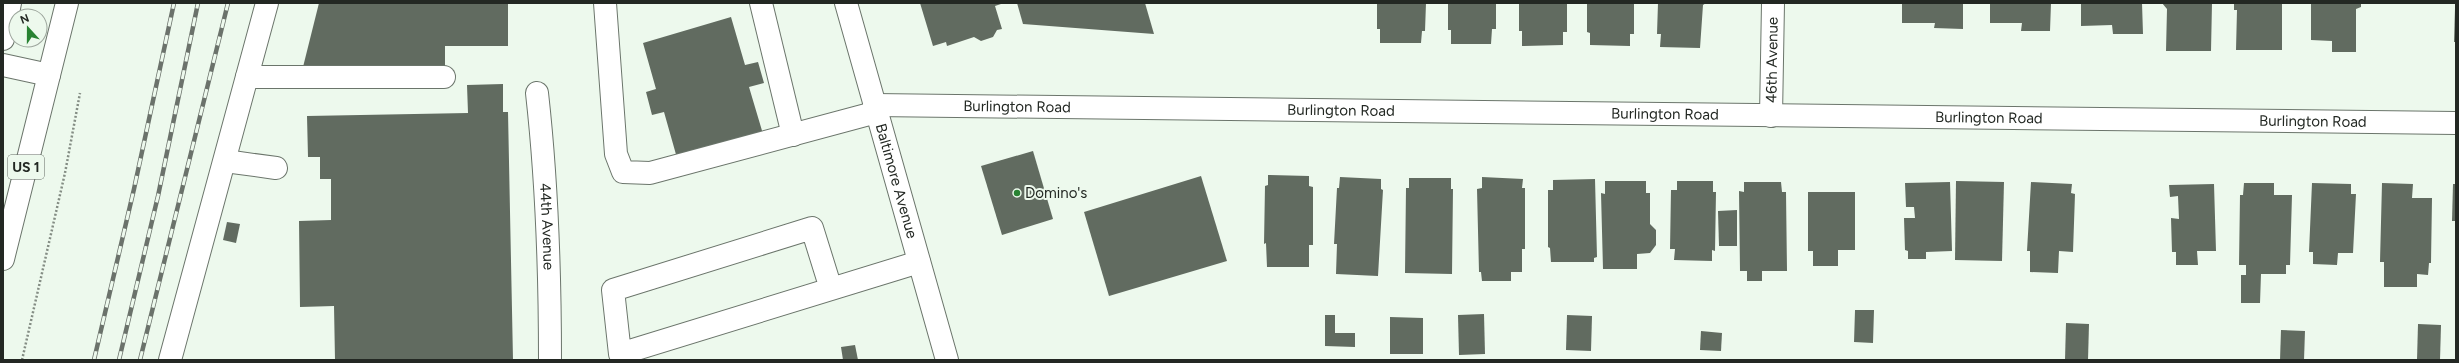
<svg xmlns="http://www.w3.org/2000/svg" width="2459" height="363" font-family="Figtree,sans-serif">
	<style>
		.building { fill: #616b60 }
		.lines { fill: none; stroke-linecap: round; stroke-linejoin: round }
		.service-casing { stroke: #6b756b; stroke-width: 24 }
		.minor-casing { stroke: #6b756b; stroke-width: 24 }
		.primary-casing { stroke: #6b756b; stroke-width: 24 }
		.path { stroke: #848d84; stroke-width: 2.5; stroke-dasharray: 2 2; stroke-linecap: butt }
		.service { stroke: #fff; stroke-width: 22 }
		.minor { stroke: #fff; stroke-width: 22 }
		.primary { stroke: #fff; stroke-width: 22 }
		.rail-casing { stroke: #6b726b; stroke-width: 4.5 }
		.rail { stroke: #edf9ed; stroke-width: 3; stroke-dasharray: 9; stroke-linecap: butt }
		.poi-dot { fill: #288232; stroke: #edf9ed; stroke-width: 1.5 }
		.labels { text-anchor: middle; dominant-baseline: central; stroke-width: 4; stroke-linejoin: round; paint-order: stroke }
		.shield { fill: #edf9ed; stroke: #606760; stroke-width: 1 }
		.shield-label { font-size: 14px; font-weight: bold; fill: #232823 }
		.street-label { font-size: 15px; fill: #232823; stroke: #edf9ed }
		.poi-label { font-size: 15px; fill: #232823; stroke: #edf9ed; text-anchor: start }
	</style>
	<rect width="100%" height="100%" fill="#edf9ed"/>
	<!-- building -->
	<g class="building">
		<polygon points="319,3 508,3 508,46 445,46 445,67 303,67"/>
		<polygon points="920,3 1004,3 995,6 1002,29 997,30 993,37 981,41 974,37 947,46 946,42 933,46"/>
		<polygon points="1017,3 1145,3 1154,34 1023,24"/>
		<polygon points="1377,3 1426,3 1425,31 1422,31 1421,43 1380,43 1380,29 1377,29"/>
		<polygon points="1448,3 1496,3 1496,29 1492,29 1491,44 1451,44 1451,30 1448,30"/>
		<polygon points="1519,3 1567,3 1567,32 1563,32 1563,45 1522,46 1522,31 1519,31"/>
		<polygon points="1587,3 1634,3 1634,34 1630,34 1630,46 1590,45 1590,33 1587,32"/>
		<polygon points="1658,3 1706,3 1703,5 1700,48 1660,47 1661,34 1657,34"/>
		<polygon points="1902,3 1963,3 1963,29 1934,28 1935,23 1902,23"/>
		<polygon points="1990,3 2051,3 2050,31 2021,31 2022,23 1990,23"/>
		<polygon points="2081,3 2142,3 2143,34 2113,34 2112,25 2081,26"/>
		<polygon points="2162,3 2212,3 2211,51 2166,51 2167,9"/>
		<polygon points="2234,3 2282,3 2282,50 2236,50 2237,10 2234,10"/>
		<polygon points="2311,3 2361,3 2361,7 2356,9 2356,52 2332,52 2332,41 2311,40"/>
		<polygon points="2455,8 2456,8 2456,42 2454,42"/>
		<polygon points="731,17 745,65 758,62 764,83 749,87 763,134 677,158 664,112 652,115 646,92 656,89 643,43"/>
		<polygon points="503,84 503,112 508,112 513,360 335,360 334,306 300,307 299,221 331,220 331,179 320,179 320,157 308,157 307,116 468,113 467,85"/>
		<polygon points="1033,151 1053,219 1002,235 981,166"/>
		<polygon points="1268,175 1309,176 1309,186 1313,187 1313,245 1309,245 1309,267 1267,267 1266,243 1264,244 1265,186 1268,185"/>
		<polygon points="1201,176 1227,261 1109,296 1084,212"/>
		<polygon points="1340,177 1381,179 1381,189 1383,190 1378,276 1336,274 1337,244 1334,244 1337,188 1339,188"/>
		<polygon points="1482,177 1523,179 1522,188 1525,188 1525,249 1522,249 1522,272 1511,272 1511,281 1482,281 1481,272 1479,272 1477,189 1482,188"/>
		<polygon points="1409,178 1451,178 1451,189 1453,189 1452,274 1405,273 1406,188 1409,188"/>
		<polygon points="1595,179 1597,257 1594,258 1594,262 1551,262 1550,248 1548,247 1548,190 1553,190 1553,180"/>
		<polygon points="1605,181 1646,181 1646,193 1650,193 1650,224 1656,230 1656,245 1650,253 1637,254 1637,269 1603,269 1601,193 1605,194"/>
		<polygon points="1677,181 1713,181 1713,192 1716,192 1715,251 1712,250 1712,261 1674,260 1675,249 1670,249 1671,190 1677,190"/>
		<polygon points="1956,181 2004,182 2002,261 1955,260"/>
		<polygon points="1744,182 1781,182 1782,192 1786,192 1787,271 1762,271 1762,281 1747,281 1747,271 1740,271 1739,191 1744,192"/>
		<polygon points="1950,182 1952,251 1926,252 1926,259 1908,259 1908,251 1905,250 1904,218 1915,218 1914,207 1906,207 1905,183"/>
		<polygon points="2031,182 2072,184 2071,193 2075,194 2073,252 2059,251 2058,273 2030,272 2030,251 2027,251"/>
		<polygon points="2244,183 2274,183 2274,195 2292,195 2290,265 2286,265 2286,274 2261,274 2260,303 2241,303 2241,275 2246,275 2246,265 2239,265 2240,195 2243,195"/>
		<polygon points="2312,183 2351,184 2351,194 2356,194 2353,253 2338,253 2337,265 2313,264 2313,252 2309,252"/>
		<polygon points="2382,183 2413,184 2412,198 2432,198 2431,263 2429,263 2428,275 2417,274 2417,287 2384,287 2384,262 2380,262"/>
		<polygon points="2214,184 2216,251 2197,251 2198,265 2176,265 2176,252 2172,252 2171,218 2179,219 2178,196 2170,197 2169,185"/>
		<polygon points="2453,184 2456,184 2456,221 2452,221"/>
		<polygon points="1808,192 1855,192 1855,250 1838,250 1838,266 1813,266 1813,251 1808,251"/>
		<polygon points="1737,210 1737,246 1719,246 1718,211"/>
		<polygon points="227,222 240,224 236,243 223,240"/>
		<polygon points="1855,310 1874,310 1873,343 1854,342"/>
		<polygon points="1484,314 1485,354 1459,355 1458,315"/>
		<polygon points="1325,315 1335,315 1335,333 1355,333 1355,347 1325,346"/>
		<polygon points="1567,315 1592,316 1591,351 1566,350"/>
		<polygon points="1390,317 1423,318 1423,354 1390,354"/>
		<polygon points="2066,323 2089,324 2088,360 2065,360"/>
		<polygon points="2418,324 2441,325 2440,360 2417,360"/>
		<polygon points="2281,330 2305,331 2304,360 2280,360"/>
		<polygon points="1701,331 1722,333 1721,351 1700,350"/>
		<polygon points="855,345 858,360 843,360 841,347"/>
	</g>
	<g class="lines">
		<!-- service casing -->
		<g class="service-casing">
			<g id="service">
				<polyline points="605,3 616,154 623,172 650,173 877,112"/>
				<polyline points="761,3 793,135"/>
				<polyline points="247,77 444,77"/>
				<polyline points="225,161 276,168"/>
				<polyline points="831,289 812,228 613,290 620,354 919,262"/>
			</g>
		</g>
		<!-- minor casing -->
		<g class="minor-casing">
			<g id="minor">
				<polyline points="3,65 49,75"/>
				<path id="s1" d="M537 93C547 182 550 270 550 360"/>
				<path id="s2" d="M874 105 2456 123"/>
				<path id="s3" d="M1771 116 1773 3"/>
				<polyline points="170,360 267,3"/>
			</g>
		</g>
		<!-- primary casing -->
		<g class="primary-casing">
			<g id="primary">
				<path id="s4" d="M846 3 947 360"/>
				<polyline points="3,39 10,3"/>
				<polyline points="3,259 67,3"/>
			</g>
		</g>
		<!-- path -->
		<polyline class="path" points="22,360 65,173 80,93"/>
		<!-- service -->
		<use href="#service" class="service"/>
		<!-- minor -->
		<use href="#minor" class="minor"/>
		<!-- primary -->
		<use href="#primary" class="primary"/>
		<!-- rail casing -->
		<g class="rail-casing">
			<g id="rail">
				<polyline points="94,360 134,189 174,3"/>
				<polyline points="119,360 158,196 198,3"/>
				<polyline points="140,360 228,3"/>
			</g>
		</g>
		<!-- rail -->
		<use href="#rail" class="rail"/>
	</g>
	<!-- markers -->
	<circle class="poi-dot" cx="1017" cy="193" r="4"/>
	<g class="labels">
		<!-- shield labels -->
		<rect class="shield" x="8" y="155" width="36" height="24" rx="3"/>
		<g class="shield-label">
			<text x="26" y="167">US 1</text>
		</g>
		<!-- street labels -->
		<g class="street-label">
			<text stroke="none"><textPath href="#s3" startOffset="56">46th Avenue</textPath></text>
			<text stroke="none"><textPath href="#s2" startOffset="143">Burlington Road</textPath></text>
			<text stroke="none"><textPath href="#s2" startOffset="467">Burlington Road</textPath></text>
			<text stroke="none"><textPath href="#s2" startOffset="791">Burlington Road</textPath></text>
			<text stroke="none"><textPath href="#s2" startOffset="1115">Burlington Road</textPath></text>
			<text stroke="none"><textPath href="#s2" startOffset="1439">Burlington Road</textPath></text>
			<text stroke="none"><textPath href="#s4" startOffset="185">Baltimore Avenue</textPath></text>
			<text stroke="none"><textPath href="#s1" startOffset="134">44th Avenue</textPath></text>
		</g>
		<!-- poi labels -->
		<g class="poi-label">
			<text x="1025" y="193">Domino's</text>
		</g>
	</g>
	<!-- border -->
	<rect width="2459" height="363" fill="none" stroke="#232823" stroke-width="8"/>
	<!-- north arrow -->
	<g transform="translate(28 28) rotate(339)"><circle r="19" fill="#edf9ed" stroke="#9ca59c"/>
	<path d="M0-3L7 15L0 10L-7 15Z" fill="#288232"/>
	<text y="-6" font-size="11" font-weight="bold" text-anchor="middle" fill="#232823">N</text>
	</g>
</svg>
